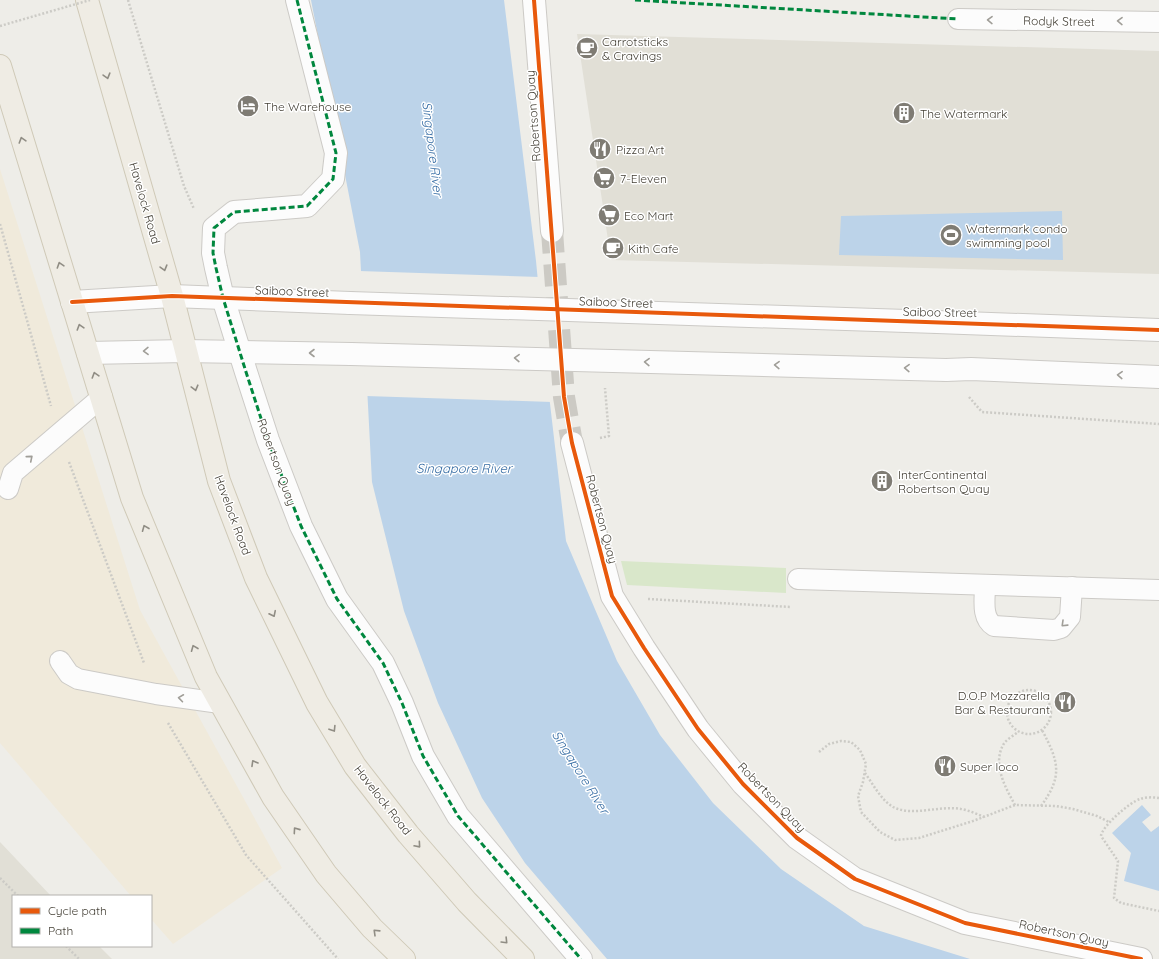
<svg xmlns="http://www.w3.org/2000/svg" width="1159" height="959" font-family="Quicksand,sans-serif">
	<style>
		.residential { fill: #e1dfd6 }
		.commercial { fill: #f0eadb }
		.green { fill: #d9e7ca }
		.water { fill: #bcd3e9 }
		.pier { fill: #eeede8 }
		.lines { fill: none; stroke-linecap: round; stroke-linejoin: round }
		.pedestrian-tunnel { stroke: #cccac4; stroke-width: 22; stroke-dasharray: 22 11; stroke-linecap: butt }
		.service-casing { stroke: #cccac6; stroke-width: 22 }
		.pedestrian-casing { stroke: #cccac6; stroke-width: 24 }
		.tertiary-casing { stroke: #cccac6; stroke-width: 24 }
		.primary-casing { stroke: #cfc9b7; stroke-width: 24 }
		.path { stroke: #cccbc6; stroke-width: 2.5; stroke-dasharray: 2 2; stroke-linecap: butt }
		.service { stroke: #fcfcfc; stroke-width: 20 }
		.pedestrian { stroke: #fcfcfc; stroke-width: 22 }
		.tertiary { stroke: #fcfcfc; stroke-width: 22 }
		.primary { stroke: #efece4; stroke-width: 22 }
		.tertiary-bridge-casing { stroke: #cccac6; stroke-width: 24; stroke-linecap: butt }
		.path-bridge { stroke: #cccbc6; stroke-width: 2.5; stroke-dasharray: 2 2; stroke-linecap: butt }
		.tertiary-bridge { stroke: #fcfcfc; stroke-width: 22 }
		.quiet { stroke: #00873e; stroke-width: 3; stroke-dasharray: 6 3; stroke-linecap: butt }
		.cycleway-casing { stroke: #fff; stroke-width: 6 }
		.cycleway { stroke: #e8590c; stroke-width: 4 }
		.oneway { stroke: #a09e98 }
		.oneway2 { stroke: #908d84 }
		.labels { text-anchor: middle; dominant-baseline: central; stroke-width: 3; stroke-linejoin: round; paint-order: stroke }
		.street-label { font-size: 12px; fill: #433f35; stroke: #fff }
		.poi-label { font-size: 12px; fill: #433f35; stroke: #fff; text-anchor: start }
		.water-label { font-size: 13px; font-style: italic; fill: #386ea5; stroke: #fff }
	</style>
	<rect width="100%" height="100%" fill="#eeede8"/>
	<!-- residential -->
	<g class="residential">
		<polygon points="577,34 1159,51 1159,274 611,260"/>
		<polygon points="0,842 51,896 13,896 13,946 99,946 112,959 0,959"/>
	</g>
	<!-- commercial -->
	<polygon class="commercial" points="0,169 140,610 282,868 173,944 151,919 151,896 131,896 0,743"/>
	<!-- green -->
	<polygon class="green" points="621,561 786,568 786,593 627,585"/>
	<!-- water -->
	<g class="water">
		<polygon points="311,0 504,0 536,261 549,395 566,541 617,661 660,735 713,803 781,869 864,926 970,959 607,959 525,863 482,798 438,703 404,611 372,482 360,252"/>
		<polygon points="1062,211 1063,260 839,255 841,216"/>
		<polygon points="1142,805 1151,815 1142,822 1151,832 1159,826 1159,891 1124,881 1131,853 1112,833"/>
	</g>
	<!-- pier -->
	<polygon class="pier" points="359,271 540,277 552,402 366,396"/>
	<g class="lines">
		<!-- pedestrian-tunnel -->
		<polyline class="pedestrian-tunnel" points="552,231 564,397 572,443"/>
		<!-- service casing -->
		<g class="service-casing">
			<g id="service">
				<polyline points="958,19 1159,22"/>
				<polyline points="8,489 13,473 102,397"/>
				<polyline points="798,579 1159,590"/>
				<path d="M985 586C985 599 981 618 994 626L1054 630 1061 628 1070 617 1072 587"/>
				<polyline points="60,661 69,674 78,679 156,694 220,703"/>
			</g>
		</g>
		<!-- pedestrian casing -->
		<g class="pedestrian-casing">
			<g id="pedestrian">
				<polyline points="297,0 336,153 333,179 307,206 234,212 214,228 213,253 216,268 223,298 246,372 268,440 301,526 337,599 383,663 402,703 423,756 458,816 581,959"/>
				<polyline points="534,0 552,231"/>
				<polyline points="572,443 612,596 644,648 698,729 743,784 797,838 855,879 965,923 1141,959"/>
			</g>
		</g>
		<!-- tertiary casing -->
		<g class="tertiary-casing">
			<g id="tertiary">
				<polyline points="72,302 172,296 350,303"/>
				<polyline points="937,322 1159,330"/>
				<polyline points="88,353 185,351 351,354"/>
				<polyline points="946,370 971,369 1159,377"/>
			</g>
		</g>
		<!-- primary casing -->
		<g class="primary-casing">
			<g id="primary">
				<polyline points="87,0 172,296 219,481 256,578 317,703 355,766 408,834 467,902 523,959"/>
				<polyline points="0,66 132,498 206,677 273,797 326,874 372,928 404,959"/>
			</g>
		</g>
		<!-- path -->
		<g class="path">
			<polyline points="128,0 184,186 194,209"/>
			<polyline points="0,224 51,406"/>
			<polyline points="969,397 982,412 1159,424"/>
			<polyline points="600,438 609,436 605,388"/>
			<polyline points="69,462 144,663"/>
			<polyline points="648,599 791,607"/>
			<circle cx="1029" cy="712" r="22"/>
			<polyline points="168,723 246,855 338,959"/>
			<polyline points="819,752 829,744 841,741 851,742 860,750 866,764 863,782 858,796 861,812 880,832 895,840 919,838 973,821 1015,805 1056,806 1073,809 1097,816 1109,822"/>
			<path d="M865 773C873 784 881 800 893 807 913 817 939 805 961 809 968 810 977 814 984 817"/>
			<path d="M1159 798C1153 797 1146 797 1140 799 1130 802 1102 826 1101 836L1118 861 1114 898 1121 903 1159 911"/>
			<path d="M1015 805C1005 787 991 762 1005 742 1008 739 1014 735 1018 732"/>
			<path d="M1041 806C1063 776 1059 762 1042 730"/>
			<polyline points="0,878 18,896"/>
			<polyline points="66,946 79,959"/>
		</g>
		<!-- service -->
		<use href="#service" class="service"/>
		<!-- pedestrian -->
		<use href="#pedestrian" class="pedestrian"/>
		<!-- tertiary -->
		<use href="#tertiary" class="tertiary"/>
		<!-- primary -->
		<use href="#primary" class="primary"/>
		<!-- tertiary-bridge casing -->
		<g class="tertiary-bridge-casing">
			<g id="tertiary-bridge">
				<polyline points="350,303 937,322"/>
				<polyline points="351,354 946,370"/>
			</g>
		</g>
		<!-- path-bridge -->
		<polyline class="path-bridge" points="0,26 90,0"/>
		<!-- tertiary-bridge -->
		<use href="#tertiary-bridge" class="tertiary-bridge"/>
		<!-- quiet -->
		<g class="quiet">
			<polyline points="297,0 336,153 333,179 307,206 234,212 214,228 213,253 216,268 223,298 246,372 268,440 301,526 337,599 383,663 402,703 423,756 458,816 581,959"/>
			<polyline points="635,0 958,19"/>
		</g>
		<!-- cycleway casing -->
		<g class="cycleway-casing">
			<g id="cycleway">
				<polyline points="534,0 564,397 572,443 612,596 644,648 698,729 743,784 797,838 855,879 965,923 1141,959"/>
				<polyline points="72,302 172,296 1159,330"/>
			</g>
		</g>
		<!-- cycleway -->
		<use href="#cycleway" class="cycleway"/>
	</g>
	<!-- one-way arrows -->
	<defs><path id="oneway-chevron" d="M-2-3.5L2.5 0L-2 3.5" fill="none" stroke-width="1.6" stroke-linecap="round" stroke-linejoin="round"/></defs>
	<g class="oneway">
		<use href="#oneway-chevron" transform="translate(990 20) rotate(-179)"/>
		<use href="#oneway-chevron" transform="translate(1120 21) rotate(-179)"/>
		<use href="#oneway-chevron" transform="translate(146 351) rotate(179)"/>
		<use href="#oneway-chevron" transform="translate(312 353) rotate(-180)"/>
		<use href="#oneway-chevron" transform="translate(517 358) rotate(-178)"/>
		<use href="#oneway-chevron" transform="translate(647 362) rotate(-178)"/>
		<use href="#oneway-chevron" transform="translate(777 365) rotate(-178)"/>
		<use href="#oneway-chevron" transform="translate(907 368) rotate(-178)"/>
		<use href="#oneway-chevron" transform="translate(1120 375) rotate(-177)"/>
		<use href="#oneway-chevron" transform="translate(30 458) rotate(-40)"/>
		<use href="#oneway-chevron" transform="translate(1064 624) rotate(136)"/>
		<use href="#oneway-chevron" transform="translate(181 698) rotate(-172)"/>
	</g>
	<g class="oneway2">
		<use href="#oneway-chevron" transform="translate(107 76) rotate(74)"/>
		<use href="#oneway-chevron" transform="translate(22 140) rotate(-107)"/>
		<use href="#oneway-chevron" transform="translate(60 265) rotate(-108)"/>
		<use href="#oneway-chevron" transform="translate(164 268) rotate(74)"/>
		<use href="#oneway-chevron" transform="translate(80 327) rotate(-107)"/>
		<use href="#oneway-chevron" transform="translate(95 375) rotate(-107)"/>
		<use href="#oneway-chevron" transform="translate(195 388) rotate(75)"/>
		<use href="#oneway-chevron" transform="translate(145 528) rotate(-112)"/>
		<use href="#oneway-chevron" transform="translate(273 614) rotate(64)"/>
		<use href="#oneway-chevron" transform="translate(194 648) rotate(-112)"/>
		<use href="#oneway-chevron" transform="translate(333 729) rotate(58)"/>
		<use href="#oneway-chevron" transform="translate(254 763) rotate(-120)"/>
		<use href="#oneway-chevron" transform="translate(296 830) rotate(-125)"/>
		<use href="#oneway-chevron" transform="translate(418 845) rotate(49)"/>
		<use href="#oneway-chevron" transform="translate(376 932) rotate(-136)"/>
		<use href="#oneway-chevron" transform="translate(505 941) rotate(46)"/>
	</g>
	<!-- icons -->
	<defs>
		<g id="cafe-disc" transform="scale(1.15)"><circle r="9.5" fill="#7f7c74" stroke="#fff"/><path d="M-5.5-4.5H6V0H3Q3 3.5 0 3.5H-2.5Q-5.5 3.5-5.5 0ZM3-3.2v2h1.7v-2ZM-6 4.5H4V6H-6Z" fill="#fff"/></g>
		<g id="hotel-disc" transform="scale(1.15)"><circle r="9.5" fill="#7f7c74" stroke="#fff"/><path d="M-6-4.5h1.5V1H6V5H4.5V3h-9V5H-6ZM-4 0a1.8 1.8 0 1 1 3.6 0ZM.5 0V-2.5h3Q6-2.5 6 0Z" fill="#fff"/></g>
		<g id="building-disc" transform="scale(1.15)"><circle r="9.5" fill="#7f7c74" stroke="#fff"/><path d="M-4-6H4V6H1V3H-1V6H-4ZM-2.5-4.3h1.7v1.8h-1.7ZM.8-4.3h1.7v1.8H.8ZM-2.5-1h1.7V.8h-1.7ZM.8-1h1.7V.8H.8Z" fill="#fff"/></g>
		<g id="restaurant-disc" transform="scale(1.15)"><circle r="9.5" fill="#7f7c74" stroke="#fff"/><path d="M-5-6h1v4h1v-4h1v4h1v-4h1v5L-1.5 .5V6h-2V.5L-5-1ZM5-6V6H3V1.5H1.5Q1.5-4 5-6Z" fill="#fff"/></g>
		<g id="supermarket-disc" transform="scale(1.15)"><circle r="9.5" fill="#7f7c74" stroke="#fff"/><path d="M-6-5.5h2.5l.6 2H6L4.5 2H-2.5L-4.4-4H-6ZM-1.5 3.2a1.3 1.3 0 1 0 .1 0ZM3 3.2a1.3 1.3 0 1 0 .1 0Z" fill="#fff"/></g>
		<g id="stadium-disc" transform="scale(1.15)"><circle r="9.5" fill="#7f7c74" stroke="#fff"/><path d="M0-5a6.5 5 0 1 0 0 10a6.5 5 0 1 0 0-10ZM-3.5-1.8h7v3.6h-7Z" fill="#fff"/></g>
	</defs>
	<g fill-rule="evenodd">
		<use href="#cafe-disc" x="587" y="48"/>
		<use href="#hotel-disc" x="248" y="106"/>
		<use href="#building-disc" x="904" y="113"/>
		<use href="#restaurant-disc" x="600" y="149"/>
		<use href="#supermarket-disc" x="604" y="178"/>
		<use href="#supermarket-disc" x="609" y="215"/>
		<use href="#stadium-disc" x="951" y="235"/>
		<use href="#cafe-disc" x="613" y="248"/>
		<use href="#building-disc" x="882" y="481"/>
		<use href="#restaurant-disc" x="1065" y="702"/>
		<use href="#restaurant-disc" x="945" y="766"/>
	</g>
	<g class="labels">
		<!-- street labels -->
		<g class="street-label">
			<text transform="translate(1059 21) rotate(1)">Rodyk Street</text>
			<text transform="translate(533 116) rotate(-94)">Robertson Quay</text>
			<text transform="translate(145 203) rotate(74)">Havelock Road</text>
			<text transform="translate(292 291) rotate(2)">Saiboo Street</text>
			<text transform="translate(616 302) rotate(2)">Saiboo Street</text>
			<text transform="translate(940 312) rotate(1)">Saiboo Street</text>
			<text transform="translate(277 462) rotate(70)">Robertson Quay</text>
			<text transform="translate(233 515) rotate(70)">Havelock Road</text>
			<text transform="translate(602 519) rotate(75)">Robertson Quay</text>
			<text transform="translate(772 797) rotate(46)">Robertson Quay</text>
			<text transform="translate(383 800) rotate(52)">Havelock Road</text>
			<text transform="translate(1064 933) rotate(12)">Robertson Quay</text>
		</g>
		<!-- poi labels -->
		<g class="poi-label">
			<text x="602" y="41">Carrotsticks<tspan x="602" dy="14">&amp; Cravings</tspan></text>
			<text x="264" y="106">The Warehouse</text>
			<text x="920" y="113">The Watermark</text>
			<text x="616" y="149">Pizza Art</text>
			<text x="620" y="178">7-Eleven</text>
			<text x="624" y="215">Eco Mart</text>
			<text x="966" y="228">Watermark condo<tspan x="966" dy="14">swimming pool</tspan></text>
			<text x="628" y="248">Kith Cafe</text>
			<text x="898" y="474">InterContinental<tspan x="898" dy="14">Robertson Quay</tspan></text>
			<text x="1050" y="695" text-anchor="end">D.O.P Mozzarella<tspan x="1050" dy="14">Bar &amp; Restaurant</tspan></text>
			<text x="960" y="766">Super loco</text>
		</g>
		<!-- water labels -->
		<g class="water-label">
			<text transform="translate(433 149) rotate(83)">Singapore River</text>
			<text x="464" y="468">Singapore River</text>
			<text transform="translate(581 772) rotate(58)">Singapore River</text>
		</g>
	</g>
	<!-- legend -->
	<rect x="12" y="895" width="140" height="52" fill="#ffffff" stroke="#b4b2ae"/>
	<rect x="20" y="908" width="20" height="6" fill="#e8590c" stroke="#b4b2ae"/>
	<text x="48" y="915" font-size="12" fill="#433f35">Cycle path</text>
	<rect x="20" y="928" width="20" height="6" fill="#00873e" stroke="#b4b2ae"/>
	<text x="48" y="935" font-size="12" fill="#433f35">Path</text>
</svg>
